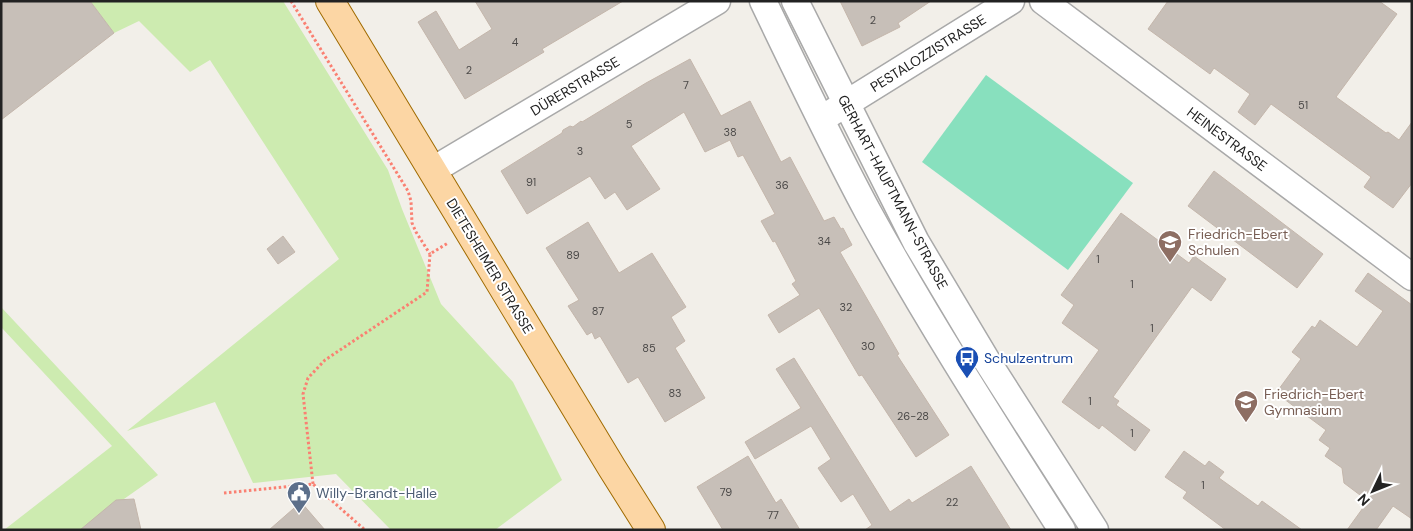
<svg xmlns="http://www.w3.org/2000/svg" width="1413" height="531" font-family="'DM Sans',sans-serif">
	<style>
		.grass { fill: #cdebb0 }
		.pitch { fill: #88e0be }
		.building { fill: #c7bfb8; stroke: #c4b6ab }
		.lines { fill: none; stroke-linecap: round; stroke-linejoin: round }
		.street-casing { stroke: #a9a9a9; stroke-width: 29 }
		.primary-casing { stroke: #a06b00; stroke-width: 30 }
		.path { stroke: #fa8072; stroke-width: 3; stroke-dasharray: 2.5 2.5; stroke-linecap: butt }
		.street { stroke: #fff; stroke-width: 26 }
		.primary { stroke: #fcd6a4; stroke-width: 28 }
		.labels { text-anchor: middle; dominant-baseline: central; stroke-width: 4; stroke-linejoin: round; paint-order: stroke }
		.number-label { font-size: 11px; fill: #4b4948 }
		.street-label { font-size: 14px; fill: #222; stroke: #fff }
		.education-label { font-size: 14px; fill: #785e54; stroke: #fff; text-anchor: start }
		.transit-label { font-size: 14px; fill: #164399; stroke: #fff; text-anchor: start }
		.service-label { font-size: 14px; fill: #4e5e75; stroke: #fff; text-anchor: start }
	</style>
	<rect width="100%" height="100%" fill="#f2efe9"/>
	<!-- grass -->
	<g class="grass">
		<polygon points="90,1 283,1 388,170 402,209 441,304 513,382 562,480 495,530 391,530 336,474 253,483 215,402 127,431 339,259 210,60 190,72 139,21 114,33"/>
		<polygon points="1,307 158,475 80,530 4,530 112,446 1,327"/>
	</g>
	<!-- pitch -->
	<polygon class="pitch" points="986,75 1133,183 1068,270 922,162"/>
	<!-- building -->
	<g class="building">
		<polygon points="1,1 90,1 114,33 1,120"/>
		<polygon points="475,1 623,1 542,49 544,52 465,99 418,22 436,11 459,50 492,29"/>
		<polygon points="840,1 931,1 898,23 900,27 862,46"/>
		<polygon points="1168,1 1379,1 1397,14 1336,97 1386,133 1388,132 1399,140 1412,122 1412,183 1393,208 1364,187 1371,177 1271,104 1255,125 1238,112 1250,94 1214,68 1210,74 1148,29"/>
		<polygon points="690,59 721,116 750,101 781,162 790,157 824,221 834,217 841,229 843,228 852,245 840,252 899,354 897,355 949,435 916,457 862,375 859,376 819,308 779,333 768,315 800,295 792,284 796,281 775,241 773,242 761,221 775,214 743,155 738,157 730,140 705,152 684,112 631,146 660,189 627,210 615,192 605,199 590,176 527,214 501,171 562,133 563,130 570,126 573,127 581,121 582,122 646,83"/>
		<polygon points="1214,171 1323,254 1297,288 1188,206"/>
		<polygon points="1121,213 1189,263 1194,256 1226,279 1211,301 1192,287 1113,397 1119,401 1116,405 1150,430 1135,451 1102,425 1099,429 1062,402 1099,350 1062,323 1074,305 1061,295"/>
		<polygon points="588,222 619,273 652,253 686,307 671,317 685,341 675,348 705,398 665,422 638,377 628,383 600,336 595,339 592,332 587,335 568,306 579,300 546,248"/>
		<polygon points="283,236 295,252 278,264 267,249"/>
		<polygon points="1368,273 1412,305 1412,519 1393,506 1376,530 1347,530 1368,501 1344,483 1342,468 1325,456 1330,448 1319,440 1326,430 1276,393 1301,359 1292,352 1312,326 1315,328 1320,320 1357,347 1383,311 1355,291"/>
		<polygon points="794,358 890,512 909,499 912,503 971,466 1011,530 865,530 872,525 853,494 841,502 818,468 831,459 811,426 755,459 745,442 801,408 776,369"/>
		<polygon points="1184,451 1205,466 1209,461 1224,472 1219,478 1258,506 1262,501 1302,530 1226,530 1183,498 1187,492 1165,477"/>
		<polygon points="748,456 776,503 781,499 800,530 723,530 697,487"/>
		<polygon points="134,499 141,530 80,530 116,500"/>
		<polygon points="301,502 325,530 269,530"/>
	</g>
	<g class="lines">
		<!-- street casing -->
		<g class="street-casing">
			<g id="street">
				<path d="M763 1C797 72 831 143 868 212 928 321 995 425 1062 530"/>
				<polyline points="795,1 916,242 987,361 1095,530"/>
				<polyline points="1043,1 1412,277"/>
				<polyline points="831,113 1011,1"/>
				<polyline points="433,170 717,1"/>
			</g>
		</g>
		<!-- primary casing -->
		<g class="primary-casing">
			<polyline id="primary" points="330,1 612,468 651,530"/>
		</g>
		<!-- path -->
		<g class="path">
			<polyline points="291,1 408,191 411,201 412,223 416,232 430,254"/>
			<polyline points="313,484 303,394 308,378 325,360 427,292 430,254 448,243"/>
			<polyline points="224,493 313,484 365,530"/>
		</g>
		<!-- street -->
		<use href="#street" class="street"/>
		<!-- primary -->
		<use href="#primary" class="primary"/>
	</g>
	<!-- icons -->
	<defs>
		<g id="school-pin" transform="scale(1.25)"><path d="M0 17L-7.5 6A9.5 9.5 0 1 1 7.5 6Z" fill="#8d6e63" stroke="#fff"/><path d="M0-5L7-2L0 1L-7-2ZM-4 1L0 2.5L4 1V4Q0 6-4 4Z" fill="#fff"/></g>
		<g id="bus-pin" transform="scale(1.25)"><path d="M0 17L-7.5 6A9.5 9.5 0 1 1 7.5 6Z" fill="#1a4fb4" stroke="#fff"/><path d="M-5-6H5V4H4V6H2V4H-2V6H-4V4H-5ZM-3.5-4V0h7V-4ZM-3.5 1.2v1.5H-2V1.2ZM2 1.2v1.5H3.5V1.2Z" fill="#fff"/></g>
		<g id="civic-pin" transform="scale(1.25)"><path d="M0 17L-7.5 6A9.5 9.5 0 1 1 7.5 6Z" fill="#5c6f8a" stroke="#fff"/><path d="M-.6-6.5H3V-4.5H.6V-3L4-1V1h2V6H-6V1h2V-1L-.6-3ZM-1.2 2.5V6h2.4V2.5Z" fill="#fff"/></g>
	</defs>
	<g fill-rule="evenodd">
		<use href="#school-pin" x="1170" y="242"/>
		<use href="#bus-pin" x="967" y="358"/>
		<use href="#school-pin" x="1246" y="402"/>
		<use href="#civic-pin" x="299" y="493"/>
	</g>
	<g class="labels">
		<!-- number labels -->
		<g class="number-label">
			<text x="873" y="20">2</text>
			<text x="515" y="42">4</text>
			<text x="469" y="70">2</text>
			<text x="686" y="85">7</text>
			<text x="1303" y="105">51</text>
			<text x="629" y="124">5</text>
			<text x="730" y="132">38</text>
			<text x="580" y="151">3</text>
			<text x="531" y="182">91</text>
			<text x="782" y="185">36</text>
			<text x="824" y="241">34</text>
			<text x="573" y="255">89</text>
			<text x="1098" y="259">1</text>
			<text x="1132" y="284">1</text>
			<text x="846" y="307">32</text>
			<text x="598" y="311">87</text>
			<text x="1152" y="328">1</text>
			<text x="868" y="346">30</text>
			<text x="649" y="348">85</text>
			<text x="675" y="393">83</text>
			<text x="1090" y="401">1</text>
			<text x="913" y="416">26-28</text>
			<text x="1132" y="433">1</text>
			<text x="1203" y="485">1</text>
			<text x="726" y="492">79</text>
			<text x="952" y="502">22</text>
			<text x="773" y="515">77</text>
		</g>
		<!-- street labels -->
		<g class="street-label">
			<text transform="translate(928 53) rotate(-32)">PESTALOZZISTRASSE</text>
			<text transform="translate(575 86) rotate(-31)">DÜRERSTRASSE</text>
			<text transform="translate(1227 139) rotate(37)">HEINESTRASSE</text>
			<text transform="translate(893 192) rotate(62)">GERHART-HAUPTMANN-STRASSE</text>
			<text transform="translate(490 266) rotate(59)">DIETESHEIMER STRASSE</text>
		</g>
		<!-- education labels -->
		<g class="education-label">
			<text x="1188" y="234">Friedrich-Ebert<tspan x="1188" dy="16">Schulen</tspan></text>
			<text x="1264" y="394">Friedrich-Ebert<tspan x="1264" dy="16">Gymnasium</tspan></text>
		</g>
		<!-- transit labels -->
		<g class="transit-label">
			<text x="984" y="358">Schulzentrum</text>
		</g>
		<!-- service labels -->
		<g class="service-label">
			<text x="316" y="493">Willy-Brandt-Halle</text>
		</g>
	</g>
	<!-- border -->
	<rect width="1413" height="531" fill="none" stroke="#222222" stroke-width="5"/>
	<!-- north arrow -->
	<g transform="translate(1373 491) rotate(227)" stroke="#ffffff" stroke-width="4" paint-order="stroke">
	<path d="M0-4L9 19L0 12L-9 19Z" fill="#222222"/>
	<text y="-8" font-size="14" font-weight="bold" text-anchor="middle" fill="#222222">N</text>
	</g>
</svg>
